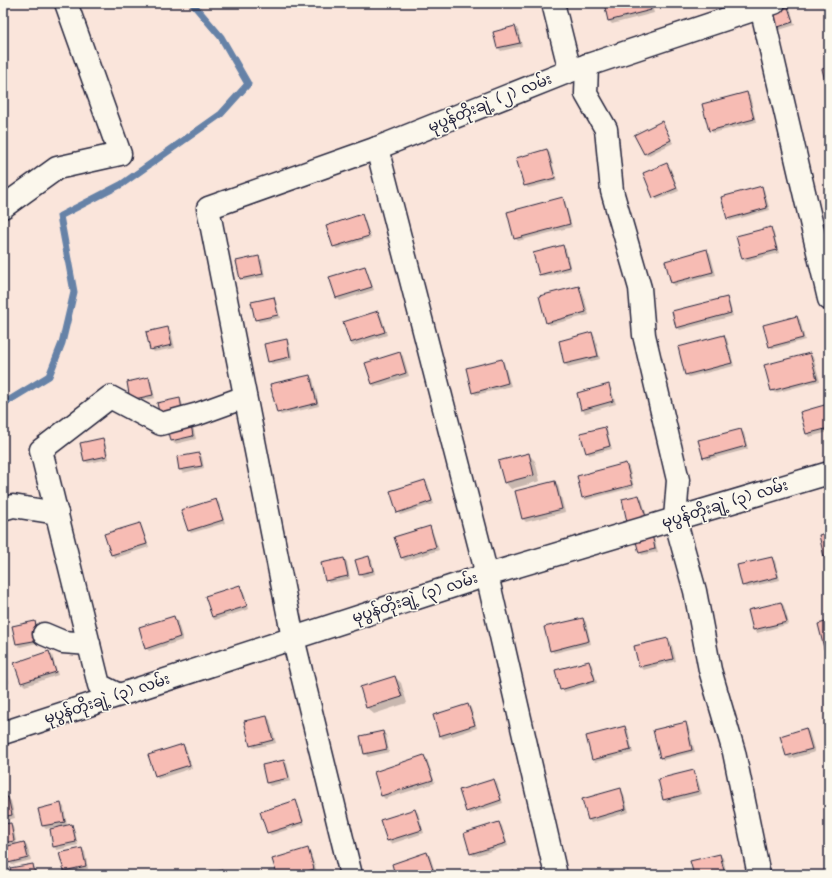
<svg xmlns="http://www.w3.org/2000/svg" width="832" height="878" font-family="'Architects Daughter','Noto Sans Myanmar',sans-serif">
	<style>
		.shadow { fill: #0003 }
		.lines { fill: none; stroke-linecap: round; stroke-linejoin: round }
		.stream { stroke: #6682a7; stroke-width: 7 }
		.building { fill: #f7bcb4; stroke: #22223b }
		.street-casing { stroke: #22223b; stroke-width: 25 }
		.street { stroke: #fbf7ec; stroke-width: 22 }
		.labels { text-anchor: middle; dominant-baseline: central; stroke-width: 3.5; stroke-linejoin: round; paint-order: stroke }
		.street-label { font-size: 15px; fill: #22223b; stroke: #fbf7ec }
	</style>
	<rect width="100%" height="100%" fill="#fae5db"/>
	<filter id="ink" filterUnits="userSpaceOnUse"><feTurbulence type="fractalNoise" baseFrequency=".025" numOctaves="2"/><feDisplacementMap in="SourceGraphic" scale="8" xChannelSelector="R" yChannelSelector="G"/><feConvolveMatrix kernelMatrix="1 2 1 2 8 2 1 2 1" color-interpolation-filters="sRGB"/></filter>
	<g filter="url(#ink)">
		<!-- shadow -->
		<g class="shadow">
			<polygon points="468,3 494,3 472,8"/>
			<polygon points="605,3 651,3 654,13 612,24 609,21"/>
			<polygon points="788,8 791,11 795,25 779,30 776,27"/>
			<polygon points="515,27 518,30 522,46 501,51 498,48 494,33"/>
			<polygon points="747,93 750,96 756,122 713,133 710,130"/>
			<polygon points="662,122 673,143 647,156 644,153"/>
			<polygon points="547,151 550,153 557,181 528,188 525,185"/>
			<polygon points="667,164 670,167 679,191 657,200 654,197"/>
			<polygon points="761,187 764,190 770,210 730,221 728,218"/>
			<polygon points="563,198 565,201 572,227 518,241 515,238"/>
			<polygon points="361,215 364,218 371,238 337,249 334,246"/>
			<polygon points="770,228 773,231 779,253 746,262 743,259"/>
			<polygon points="563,247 566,249 571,270 543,277 540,274"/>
			<polygon points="707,251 710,253 716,275 674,286 672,283"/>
			<polygon points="259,257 262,260 265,277 244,281 241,278"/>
			<polygon points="364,267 367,270 374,290 340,301 337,298 331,278"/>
			<polygon points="579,287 582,290 589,315 550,325 547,322"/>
			<polygon points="274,298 276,301 280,318 259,322 256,319"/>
			<polygon points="726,298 729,301 733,316 680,330 677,327"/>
			<polygon points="378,312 381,315 387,335 353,346 350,343"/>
			<polygon points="797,317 800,320 805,340 773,349 770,346"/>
			<polygon points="168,328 171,331 175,348 154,352 151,349"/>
			<polygon points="592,333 595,336 600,359 568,367 565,364 560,341"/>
			<polygon points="724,336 727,339 734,366 689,377 686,375"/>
			<polygon points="286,340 289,343 293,360 272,364 269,361"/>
			<polygon points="400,353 403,356 409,376 375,387 372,384"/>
			<polygon points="810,354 813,357 820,381 775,393 772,391"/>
			<polygon points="502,360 504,363 511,386 476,395 473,392"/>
			<polygon points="310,376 313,379 319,406 281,415 278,412"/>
			<polygon points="149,378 151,381 155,398 134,402"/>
			<polygon points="608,386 611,388 616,404 585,413 582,410 578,394"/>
			<polygon points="179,399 182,402 186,420 192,422 196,439 175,444 172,441"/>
			<polygon points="827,405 829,407 829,432 809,437 807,434 801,413"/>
			<polygon points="604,428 607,431 612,449 589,455 587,452"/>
			<polygon points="741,430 744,433 748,449 707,460 704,457"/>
			<polygon points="102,439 105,442 109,459 88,463 85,461"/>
			<polygon points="199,454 202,457 204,468 183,473 180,470 178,458"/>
			<polygon points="528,454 535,461 540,481 511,489 505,482"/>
			<polygon points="626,464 629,467 634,487 586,500 583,497"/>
			<polygon points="425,481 428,484 434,504 400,515 398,512"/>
			<polygon points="555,482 558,485 565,512 526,522 523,519 516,492"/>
			<polygon points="639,496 642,499 648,520 628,522"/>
			<polygon points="216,500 219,503 225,523 191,533 188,530"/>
			<polygon points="140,524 142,527 149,547 115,558 112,555 106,535"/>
			<polygon points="429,527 432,530 439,550 405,561 402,558 396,538"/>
			<polygon points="651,535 654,538 658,552 642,555 640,552"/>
			<polygon points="369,557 372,560 375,574 363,577 360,574 357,561"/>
			<polygon points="772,558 775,561 780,580 746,588 743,585"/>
			<polygon points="344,559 347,562 350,579 329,583 326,580"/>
			<polygon points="240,586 243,589 249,609 215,620 212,617 206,597"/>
			<polygon points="781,603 784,606 789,624 757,633 754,630 749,611"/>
			<polygon points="174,617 177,620 183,640 149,651 146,648"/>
			<polygon points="583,619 586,622 591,644 554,653 551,650"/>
			<polygon points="35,622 38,625 41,642 20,647 17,644 13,627"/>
			<polygon points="668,639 671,642 676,661 643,670 640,667"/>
			<polygon points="49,652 52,655 58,675 25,686 22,683 15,663"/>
			<polygon points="589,662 592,665 597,683 564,692 561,689"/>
			<polygon points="3,663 6,666 9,683 3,685"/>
			<polygon points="395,677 401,683 407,703 374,714 367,708 361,688"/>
			<polygon points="468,705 471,708 477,728 443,739 440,736 434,716"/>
			<polygon points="267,717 270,720 276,743 254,748 251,745"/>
			<polygon points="685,723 688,726 695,752 663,760 661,757"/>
			<polygon points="625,728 628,730 633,753 595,762 593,759"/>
			<polygon points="806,729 809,732 815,752 790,759 787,756 781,736"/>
			<polygon points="383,732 386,735 389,752 368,757 365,754"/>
			<polygon points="183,745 186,748 192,768 158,779 156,776"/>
			<polygon points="424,756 427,759 435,783 385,799 382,796 375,772"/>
			<polygon points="284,761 287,764 291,781 270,786 267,783"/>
			<polygon points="694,771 696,774 702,794 667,803 664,800"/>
			<polygon points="494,780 497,783 503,803 470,814 467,811"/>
			<polygon points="620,789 623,792 629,812 591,823 589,820"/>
			<polygon points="8,798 11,801 15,818 3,821 3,799"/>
			<polygon points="295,801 298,804 305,824 271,835 268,832"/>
			<polygon points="61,804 64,807 67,826 71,825 74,828 78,845 57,850 54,847 59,826 46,829 43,826 40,809"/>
			<polygon points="415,810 418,813 424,833 391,844 388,841 381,821"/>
			<polygon points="499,823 502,826 508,846 474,856 471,854"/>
			<polygon points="10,824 13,827 17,845 24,843 27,846 31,860 12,865 9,862 5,846 3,847 3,825"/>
			<polygon points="82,849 85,852 88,869 67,873 64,870"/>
			<polygon points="307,849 310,852 317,872 307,875 278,875"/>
			<polygon points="427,853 430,856 436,875 397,875"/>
			<polygon points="720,855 723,858 727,875 695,875"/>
			<polygon points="32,865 35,868 37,875 13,875"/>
		</g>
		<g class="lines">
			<!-- stream -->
			<polyline class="stream" points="3,404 49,376 62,343 74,292 60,216 122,184 221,114 248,84 221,37 192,3"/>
		</g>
		<!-- building -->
		<g class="building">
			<polygon points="604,3 649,3 651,10 608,21"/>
			<polygon points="788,7 793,22 775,28 770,12"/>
			<polygon points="515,26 520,43 497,48 493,32"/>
			<polygon points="829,67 829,93 828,93 822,69"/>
			<polygon points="747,92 754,119 709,131 702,104"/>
			<polygon points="662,121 671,140 644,154 634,135"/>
			<polygon points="547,149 555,178 524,186 516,158"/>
			<polygon points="667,163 677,188 653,198 643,173"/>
			<polygon points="762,186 767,208 727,219 721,197"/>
			<polygon points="563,197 570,224 514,239 507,212"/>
			<polygon points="362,214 369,236 333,247 326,226"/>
			<polygon points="771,227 777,250 742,259 736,236"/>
			<polygon points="563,245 569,267 539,275 533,253"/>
			<polygon points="707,249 713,272 671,283 665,261"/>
			<polygon points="259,256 263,274 240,279 236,261"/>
			<polygon points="365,266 372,287 336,298 329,277"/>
			<polygon points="579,286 586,312 546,323 539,296"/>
			<polygon points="274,297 278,315 255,320 251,302"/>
			<polygon points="727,297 731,313 676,328 672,311"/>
			<polygon points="378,311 385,332 350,343 343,322"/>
			<polygon points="797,316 803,338 769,347 763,325"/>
			<polygon points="168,327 172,345 150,350 146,332"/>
			<polygon points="592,332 598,356 564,364 559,341"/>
			<polygon points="724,335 732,363 685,375 678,347"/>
			<polygon points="287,339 290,357 268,362 264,344"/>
			<polygon points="400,352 406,373 372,384 365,363"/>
			<polygon points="810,353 817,379 771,391 764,365"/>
			<polygon points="502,359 508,383 472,393 466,368"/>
			<polygon points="310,375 317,403 277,413 270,384"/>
			<polygon points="149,377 153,395 130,400 127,382"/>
			<polygon points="609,384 613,401 581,410 577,393"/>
			<polygon points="180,398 183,416 161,421 157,403"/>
			<polygon points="828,404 829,428 806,434 800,412"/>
			<polygon points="190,418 193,436 171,441 167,423"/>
			<polygon points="605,427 610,446 586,453 580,433"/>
			<polygon points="741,429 746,446 703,458 698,440"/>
			<polygon points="103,438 107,456 84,461 80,443"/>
			<polygon points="199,453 202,466 179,470 177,457"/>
			<polygon points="529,453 534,475 504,483 498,461"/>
			<polygon points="626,463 632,485 582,498 577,476"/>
			<polygon points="425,480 432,501 397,513 390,491"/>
			<polygon points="555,481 562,509 522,519 515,491"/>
			<polygon points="639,495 646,517 627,522 622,499"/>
			<polygon points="216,499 223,520 188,531 181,510"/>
			<polygon points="140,523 147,544 111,555 104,534"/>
			<polygon points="430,526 436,547 401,558 394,537"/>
			<polygon points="829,532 829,556 824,557 819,535"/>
			<polygon points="652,534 655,549 639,553 635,538"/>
			<polygon points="369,556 373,571 359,574 355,560"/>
			<polygon points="772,557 778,577 742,586 737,565"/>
			<polygon points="344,558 348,576 325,581 321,563"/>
			<polygon points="240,585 247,606 212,617 205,596"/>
			<polygon points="781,602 787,622 753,630 748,610"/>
			<polygon points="174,616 180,637 145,649 139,627"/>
			<polygon points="583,618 589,641 550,651 544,627"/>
			<polygon points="35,621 39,640 16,644 12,626"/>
			<polygon points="829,621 829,655 826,656 818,624"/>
			<polygon points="668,638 673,659 639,667 634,646"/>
			<polygon points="49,651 56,672 21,683 14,663"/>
			<polygon points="589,661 595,680 560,690 555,670"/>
			<polygon points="3,662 7,680 3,681"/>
			<polygon points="395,676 402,697 366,708 360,687"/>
			<polygon points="468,704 475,725 439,736 433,715"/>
			<polygon points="267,716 273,740 250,746 244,721"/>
			<polygon points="686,722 692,750 660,758 653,730"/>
			<polygon points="625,726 631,750 592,760 586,736"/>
			<polygon points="806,728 812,749 786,756 780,736"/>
			<polygon points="383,731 387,749 364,754 360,736"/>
			<polygon points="183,744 190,765 155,776 148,755"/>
			<polygon points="424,755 433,780 381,796 374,772"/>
			<polygon points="284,760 289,778 266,783 262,765"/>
			<polygon points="694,770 699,791 663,800 658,779"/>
			<polygon points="494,779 501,800 466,812 459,790"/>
			<polygon points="621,788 626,809 588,820 582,799"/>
			<polygon points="8,797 12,815 3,817 3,798"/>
			<polygon points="296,800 303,822 267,833 260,812"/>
			<polygon points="61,803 65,822 42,826 38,809"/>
			<polygon points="415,809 422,830 387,841 380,820"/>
			<polygon points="499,822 506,843 470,854 464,833"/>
			<polygon points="11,823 14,841 3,843 3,824"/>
			<polygon points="72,824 76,842 53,847 50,829"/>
			<polygon points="24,842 28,858 8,863 4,847"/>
			<polygon points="82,848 86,866 64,871 59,853"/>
			<polygon points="308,848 314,869 296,875 277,875 272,859"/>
			<polygon points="427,852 434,873 429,875 395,875 392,864"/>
			<polygon points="720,854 725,875 694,875 690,861"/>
			<polygon points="33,864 35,875 12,875 10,868"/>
			<polygon points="222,870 223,875 207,875"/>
			<polygon points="514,870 515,875 499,875"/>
		</g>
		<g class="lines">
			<!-- street casing -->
			<g class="street-casing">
				<g id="street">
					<polyline points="553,3 570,71"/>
					<polyline points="760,3 829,299"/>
					<polyline points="587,65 586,94 606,129 612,191 640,288 644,335 678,480 675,519 695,591 710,670 734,752 759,875"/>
					<polyline points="377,148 487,575 556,875"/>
					<polyline points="3,207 57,168 120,154 66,3"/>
					<polyline points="3,509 13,506 57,513"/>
					<polyline points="44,634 63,642 89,644"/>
					<polyline points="119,695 99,685 41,450 110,397 161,424 198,414 245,397"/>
					<polyline points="3,733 487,575 829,473"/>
					<polyline points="351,875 293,638 208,208 377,148 570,71 774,3"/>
				</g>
			</g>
			<!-- street -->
			<use href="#street" class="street"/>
		</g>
	</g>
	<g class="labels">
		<!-- street labels -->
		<g class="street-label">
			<text transform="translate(490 103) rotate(-22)">မုပွန်တိုးချဲ့ (၂) လမ်း</text>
			<text transform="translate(725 504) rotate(-17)">မုပွန်တိုးချဲ့ (၃) လမ်း</text>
			<text transform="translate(415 598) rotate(-18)">မုပွန်တိုးချဲ့ (၃) လမ်း</text>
			<text transform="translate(107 699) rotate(-18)">မုပွန်တိုးချဲ့ (၃) လမ်း</text>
		</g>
	</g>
	<!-- margin -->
	<rect width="832" height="878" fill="none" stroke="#fbf7ec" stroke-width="16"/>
	<rect x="8" y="8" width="816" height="862" fill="none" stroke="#22223b" stroke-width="1.5" filter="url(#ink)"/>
</svg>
